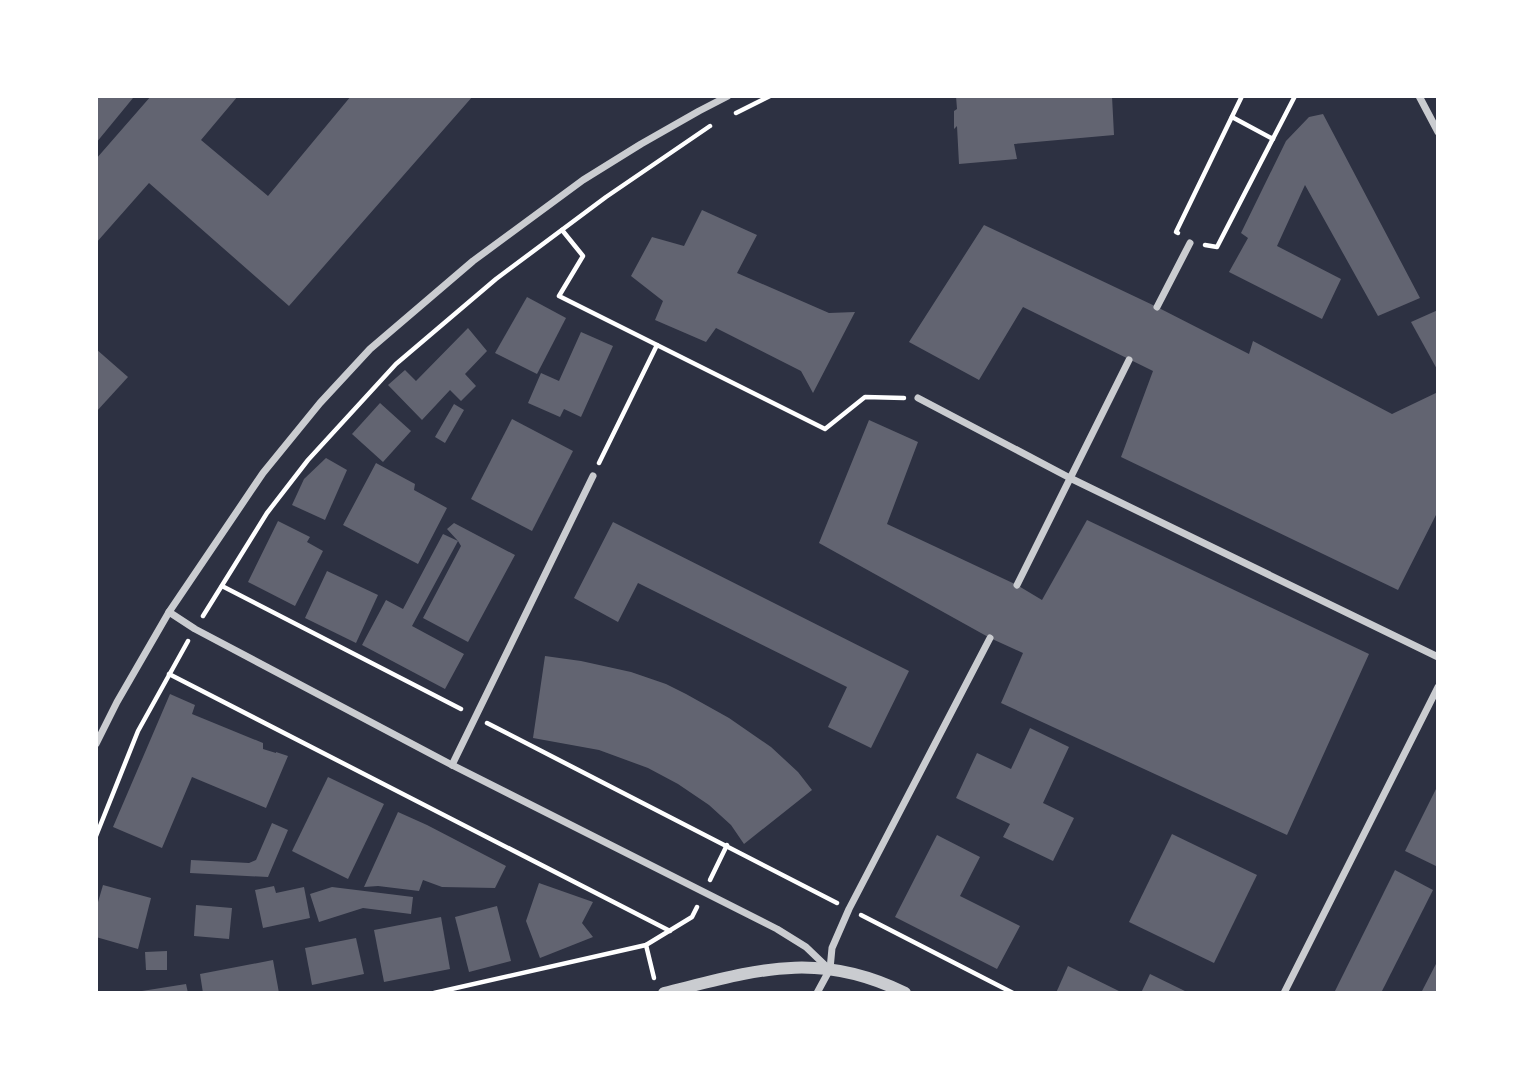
<svg xmlns="http://www.w3.org/2000/svg" width="1534" height="1089" font-family="'PT Serif',serif">
	<style>
		.building { fill: #626471 }
		.lines { fill: none; stroke-linecap: round; stroke-linejoin: round }
		.path { stroke: #fff; stroke-width: 4.5 }
		.minor { stroke: #caccd0; stroke-width: 7 }
		.tertiary { stroke: #caccd0; stroke-width: 12 }
	</style>
	<rect width="100%" height="100%" fill="#2d3142"/>
	<!-- building -->
	<g class="building">
		<polygon points="96,96 130,96 133,98 96,143"/>
		<polygon points="151,96 238,96 201,140 268,196 351,96 473,96 289,306 149,183 96,243 96,159"/>
		<polygon points="956,96 1112,96 1114,135 1014,144 1017,159 959,164 957,126 954,129 954,111 957,109"/>
		<polygon points="1323,114 1420,298 1378,316 1305,185 1277,246 1341,279 1322,319 1229,272 1248,238 1241,233 1286,141 1309,117"/>
		<polygon points="702,210 757,235 737,273 829,313 855,312 813,393 801,371 716,328 706,342 655,320 663,301 631,276 652,237 684,246"/>
		<polygon points="984,225 1157,307 1249,354 1253,341 1392,414 1438,392 1438,511 1398,590 1121,457 1153,371 1023,307 979,380 909,342"/>
		<polygon points="527,297 566,318 537,374 495,353"/>
		<polygon points="1438,310 1438,371 1411,322"/>
		<polygon points="468,328 487,351 465,374 476,386 461,401 450,390 422,420 388,385 405,370 416,381"/>
		<polygon points="581,332 613,346 581,417 564,409 560,417 528,403 541,373 559,381"/>
		<polygon points="96,349 128,377 96,412"/>
		<polygon points="380,403 411,431 383,462 352,434"/>
		<polygon points="454,404 464,410 445,443 435,437"/>
		<polygon points="512,419 573,451 532,531 471,499"/>
		<polygon points="869,420 918,442 887,524 1017,585 1042,600 1087,520 1369,654 1287,835 1001,703 1023,653 990,638 819,543"/>
		<polygon points="326,458 347,470 325,520 292,505 304,479"/>
		<polygon points="376,463 415,484 414,490 447,508 418,564 343,525"/>
		<polygon points="278,521 310,537 307,542 323,551 295,606 248,582"/>
		<polygon points="613,522 909,671 871,748 828,727 847,687 638,583 618,622 574,598"/>
		<polygon points="454,523 515,555 468,642 423,618 461,546 458,541 412,626 464,654 445,689 362,645 386,600 403,609 443,534 458,541 447,529"/>
		<polygon points="327,571 378,595 356,643 305,618"/>
		<polygon points="545,656 581,661 631,672 666,684 686,694 729,718 771,747 798,772 812,790 744,844 731,825 709,805 678,784 648,768 599,750 533,738"/>
		<polygon points="170,694 195,705 192,714 263,743 263,749 276,753 276,752 288,756 266,808 192,777 162,848 113,827"/>
		<polygon points="1030,728 1069,747 1043,803 1074,818 1053,861 1003,837 1010,824 956,798 977,753 1011,769"/>
		<polygon points="328,777 384,804 348,879 292,851"/>
		<polygon points="1438,785 1438,867 1405,851"/>
		<polygon points="398,812 427,825 506,866 495,888 442,887 423,880 419,891 378,886 364,887"/>
		<polygon points="272,823 288,830 268,877 190,873 191,860 249,863 256,860"/>
		<polygon points="1172,834 1257,875 1214,963 1129,922"/>
		<polygon points="937,835 980,857 960,896 1020,926 997,969 895,917"/>
		<polygon points="1395,870 1433,890 1381,993 1334,993"/>
		<polygon points="539,883 593,902 582,923 593,937 540,958 526,921"/>
		<polygon points="103,885 151,898 138,949 96,937 96,909"/>
		<polygon points="274,886 276,893 304,887 310,918 263,928 255,890"/>
		<polygon points="332,887 413,897 411,914 363,908 319,922 310,894"/>
		<polygon points="196,905 232,908 229,939 194,936"/>
		<polygon points="497,906 511,961 469,972 455,917"/>
		<polygon points="441,917 450,969 384,982 374,930"/>
		<polygon points="356,938 364,974 312,985 305,948"/>
		<polygon points="167,951 167,970 146,970 145,952"/>
		<polygon points="273,960 279,993 203,993 200,974"/>
		<polygon points="1438,960 1438,993 1421,993"/>
		<polygon points="1068,966 1123,993 1056,993"/>
		<polygon points="1150,974 1189,993 1141,993"/>
		<polygon points="186,984 188,993 142,993 142,991"/>
	</g>
	<g class="lines">
		<!-- path -->
		<g class="path">
			<polyline points="736,113 770,96"/>
			<polyline points="1232,117 1273,139"/>
			<polyline points="562,230 583,256 559,296 657,345"/>
			<polyline points="1178,233 1176,232 1242,96"/>
			<polyline points="1205,245 1217,247 1295,96"/>
			<polyline points="599,463 657,345 825,429 865,397 904,398"/>
			<polyline points="222,586 461,709"/>
			<polyline points="203,616 267,513 308,460 396,364 496,279 606,197 710,126"/>
			<polyline points="169,674 670,931"/>
			<polyline points="487,723 837,903"/>
			<polyline points="96,836 138,731 188,641"/>
			<polyline points="710,880 727,845"/>
			<polyline points="861,915 1013,993"/>
			<polyline points="646,945 654,978"/>
			<polyline points="434,993 646,945 692,917 697,907"/>
		</g>
		<!-- minor -->
		<g class="minor">
			<polyline points="1419,96 1438,132"/>
			<polyline points="1157,307 1190,243"/>
			<polyline points="918,398 1070,478 1438,657"/>
			<polyline points="1017,585 1129,360"/>
			<polyline points="169,612 195,629 452,765 777,929 806,947 829,969"/>
			<polyline points="96,744 117,702 169,612 263,473 320,403 370,349 473,261 583,180 641,144 699,111 728,96"/>
			<polyline points="452,765 593,476"/>
			<polyline points="817,993 830,969 832,948 849,909 990,638"/>
			<polyline points="1284,993 1438,687"/>
		</g>
		<!-- tertiary -->
		<path class="tertiary" d="M664 993C754 971 816 949 905 993"/>
	</g>
	<!-- border -->
	<rect width="1534" height="1089" fill="none" stroke="#ffffff" stroke-width="196"/>
</svg>
